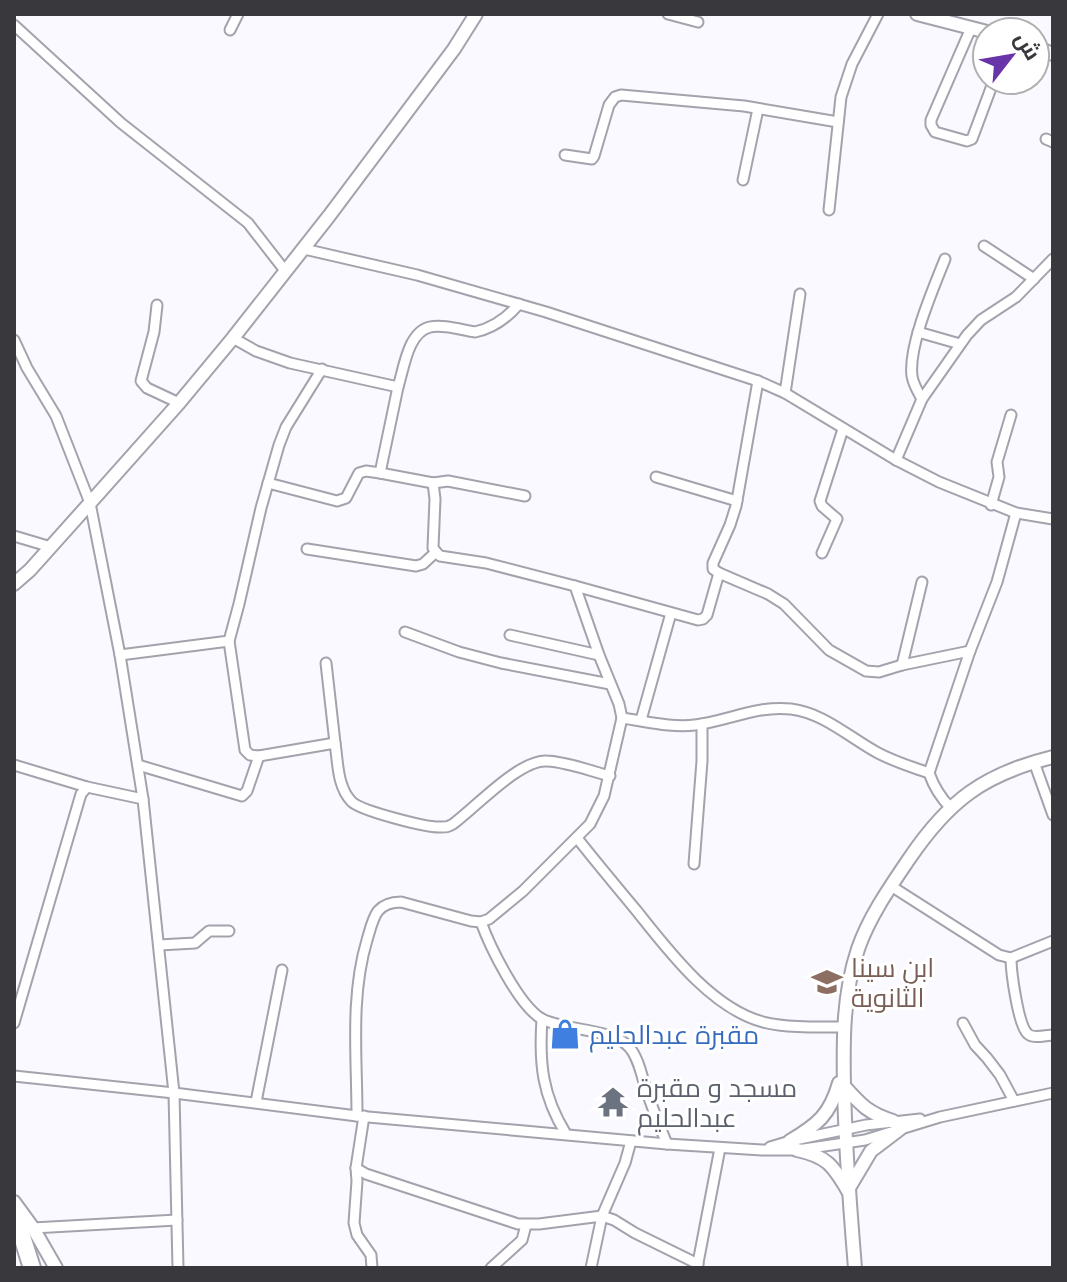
<svg xmlns="http://www.w3.org/2000/svg" width="1067" height="1282" font-family="'Noto Sans',Cairo,sans-serif">
	<style>
		.lines { fill: none; stroke-linecap: round; stroke-linejoin: round }
		.minor-casing { stroke: #a2a3ac; stroke-width: 13 }
		.tertiary-casing { stroke: #a2a3ac; stroke-width: 16 }
		.primary-casing { stroke: #a2a3ac; stroke-width: 20 }
		.minor { stroke: #fff; stroke-width: 9 }
		.tertiary { stroke: #fff; stroke-width: 12 }
		.primary { stroke: #fff; stroke-width: 16 }
		.labels { text-anchor: middle; dominant-baseline: central; stroke-width: 6; stroke-linejoin: round; paint-order: stroke }
		.education-label { font-size: 26px; fill: #785e54; stroke: #fff; text-anchor: start }
		.shop-label { font-size: 26px; fill: #366cbe; stroke: #fff; text-anchor: start }
		.worship-label { font-size: 26px; fill: #5b616d; stroke: #fff; text-anchor: start }
	</style>
	<rect width="100%" height="100%" fill="#f9f9ff"/>
	<g class="lines">
		<!-- minor casing -->
		<g class="minor-casing">
			<g id="minor">
				<polyline points="668,14 698,22"/>
				<polyline points="14,25 121,123 248,223 286,272"/>
				<polyline points="971,28 931,120 931,125 935,132 967,141 972,139 994,80"/>
				<polyline points="230,30 238,14"/>
				<polyline points="1046,139 1053,142"/>
				<polyline points="565,155 592,159 594,156 609,105 615,97 621,95 744,106 838,122"/>
				<polyline points="743,180 758,109"/>
				<polyline points="829,210 841,97 852,64 878,14"/>
				<polyline points="984,246 1034,279"/>
				<polyline points="304,249 417,275 546,312 758,381 785,393 896,460 939,482 1016,513 1053,519"/>
				<polyline points="157,305 154,332 141,381 147,388 179,403"/>
				<polyline points="918,332 960,344"/>
				<path d="M233 338 256 351 290 363 398 387C404 368 408 332 430 327 443 324 462 330 475 332 494 328 507 318 519 304"/>
				<polyline points="14,340 27,368 56,416 90,503 120,655 143,799 174,1093 178,1268"/>
				<polyline points="758,381 736,506 730,525 713,563 713,569 719,573 768,594 784,604 829,650 866,671 879,672 902,665 970,651"/>
				<polyline points="785,393 800,294"/>
				<path d="M922 399C918 392 913 384 912 376 908 346 934 287 945 259"/>
				<polyline points="896,460 922,399 967,335 981,320 1016,297 1053,259"/>
				<polyline points="380,473 433,483 435,499 433,548 436,552"/>
				<polyline points="656,477 737,501"/>
				<polyline points="268,483 337,501 346,498 359,473 366,471 380,473 398,387"/>
				<polyline points="433,483 448,481 525,496"/>
				<polyline points="991,505 999,477 997,462 1011,415"/>
				<polyline points="14,536 51,547"/>
				<polyline points="307,549 416,566 423,564 436,552"/>
				<polyline points="822,553 837,519 822,506 820,501 843,429"/>
				<polyline points="575,586 698,620 703,619 707,615 719,573"/>
				<polyline points="405,632 459,652 501,663 610,684"/>
				<polyline points="510,635 599,655"/>
				<path d="M229 641 245 750 250 755 259 756 335 743C338 762 337 787 352 802 362 811 427 828 441 827 448 827 447 827 453 824 476 807 520 759 547 761 568 762 590 771 610 776"/>
				<polyline points="120,655 229,641 239,604 261,508 279,445 286,427 322,369"/>
				<polyline points="326,663 335,743"/>
				<polyline points="902,665 922,582"/>
				<path d="M622 718C645 721 671 728 695 725 728 721 757 705 791 709 824 713 850 738 878 753 895 762 912 767 929 773"/>
				<polyline points="641,720 671,613"/>
				<polyline points="1034,762 1053,815"/>
				<polyline points="14,765 87,787 143,799"/>
				<polyline points="138,765 242,796 247,791 259,756"/>
				<path d="M950 807C940 797 934 787 929 773L970 651 997 582 1016 513"/>
				<path d="M577 838C596 862 616 886 636 910 668 950 711 1008 763 1022 787 1028 818 1027 843 1027"/>
				<polyline points="694,864 702,761 702,724"/>
				<polyline points="891,886 999,955 1011,958 1053,941"/>
				<path d="M481 922C490 947 519 1006 542 1019 565 1031 612 1028 629 1047 639 1058 642 1078 647 1092 653 1110 660 1127 667 1144"/>
				<polyline points="159,945 195,943 209,931 229,931"/>
				<path d="M1011 958C1011 971 1018 1026 1028 1034 1033 1039 1046 1035 1053 1035"/>
				<path d="M542 1019C539 1063 542 1095 566 1134"/>
				<polyline points="14,1023 81,794 87,787"/>
				<polyline points="963,1023 975,1045 987,1058 1000,1075 1014,1101"/>
				<polyline points="14,1076 174,1093 357,1116 667,1144 762,1150 797,1150 865,1140 940,1117 1053,1093"/>
				<polyline points="256,1102 282,970"/>
				<path d="M357 1116C357 1057 350 997 367 940 370 931 372 919 378 911 384 904 392 902 401 902L471 921 481 922 489 919 523 891 590 824 604 796 622 718 619 704 599 655 575 586 486 563 440 556 436 552"/>
				<polyline points="364,1116 356,1168 357,1181 354,1223 357,1235 371,1255 372,1268"/>
				<polyline points="770,1147 790,1141 866,1125 920,1119"/>
				<polyline points="356,1168 366,1174 518,1224 539,1224 602,1216 614,1220 635,1233 698,1264"/>
				<polyline points="33,1228 177,1220"/>
				<polyline points="491,1268 522,1240 526,1225"/>
				<polyline points="591,1268 602,1216 625,1163 631,1141"/>
				<polyline points="697,1268 720,1148"/>
			</g>
		</g>
		<!-- tertiary casing -->
		<g class="tertiary-casing">
			<g id="tertiary">
				<polyline points="917,14 987,32"/>
				<polyline points="1035,47 1053,54"/>
				<polyline points="14,584 30,570 90,503 179,403 233,338 329,216 454,49 476,14"/>
				<path d="M844 1086C861 1105 868 1113 893 1121"/>
				<path d="M790 1141C817 1125 830 1115 839 1083"/>
				<path d="M797 1150C826 1156 833 1165 848 1191"/>
				<polyline points="849,1188 871,1151 900,1129"/>
				<polyline points="14,1202 33,1228 56,1268"/>
				<path d="M855 1268C850 1207 845 1147 844 1086 843 1039 843 994 858 949 869 917 890 887 909 859 949 800 984 774 1053 757"/>
			</g>
		</g>
		<!-- primary casing -->
		<g class="primary-casing">
			<polyline id="primary" points="14,1211 32,1268"/>
		</g>
		<!-- minor -->
		<use href="#minor" class="minor"/>
		<!-- tertiary -->
		<use href="#tertiary" class="tertiary"/>
		<!-- primary -->
		<use href="#primary" class="primary"/>
	</g>
	<!-- icons -->
	<defs>
		<g id="school-bare" transform="scale(2.4)"><path d="M0-5L7-2L0 1L-7-2ZM-4 1L0 2.5L4 1V4Q0 6-4 4Z" fill="#8d6e63" stroke="#fff" stroke-width="2.5" paint-order="stroke"/></g>
		<g id="shop-bare" transform="scale(2.4)"><path d="M-5-2.5h2.3a2.7 3.5 0 0 1 5.4 0H5L5.5 6h-11ZM-1.5-2.5h3a1.5 2.3 0 0 0-3 0Z" fill="#3f7fe0" stroke="#fff" stroke-width="2.5" paint-order="stroke"/></g>
		<g id="temple-bare" transform="scale(2.4)"><path d="M0-6L5-2H3V0L6.5 2.5H4V6H1.5V3h-3V6H-4V2.5H-6.5L-3 0V-2H-5Z" fill="#6b7280" stroke="#fff" stroke-width="2.5" paint-order="stroke"/></g>
	</defs>
	<g fill-rule="evenodd">
		<use href="#school-bare" x="827" y="982"/>
		<use href="#shop-bare" x="565" y="1034"/>
		<use href="#temple-bare" x="613" y="1102"/>
	</g>
	<g class="labels">
		<!-- education labels -->
		<g class="education-label">
			<text x="851" y="967">ابن سينا<tspan x="851" dy="30">الثانوية</tspan></text>
		</g>
		<!-- shop labels -->
		<g class="shop-label">
			<text x="589" y="1034">مقبرة عبدالحليم</text>
		</g>
		<!-- worship labels -->
		<g class="worship-label">
			<text x="637" y="1087">مسجد و مقبرة<tspan x="637" dy="30">عبدالحليم</tspan></text>
		</g>
	</g>
	<!-- border -->
	<rect width="1067" height="1282" fill="none" stroke="#39393d" stroke-width="32"/>
	<!-- north arrow -->
	<g transform="translate(1011 56) rotate(59)"><circle r="38" fill="#ffffff" stroke="#b0b0b1" stroke-width="2"/>
	<path d="M0-6L14 30L0 20L-14 30Z" fill="#6933aa"/>
	<text y="-12" font-size="22" font-weight="bold" text-anchor="middle" fill="#39393d">ش</text>
	</g>
</svg>
